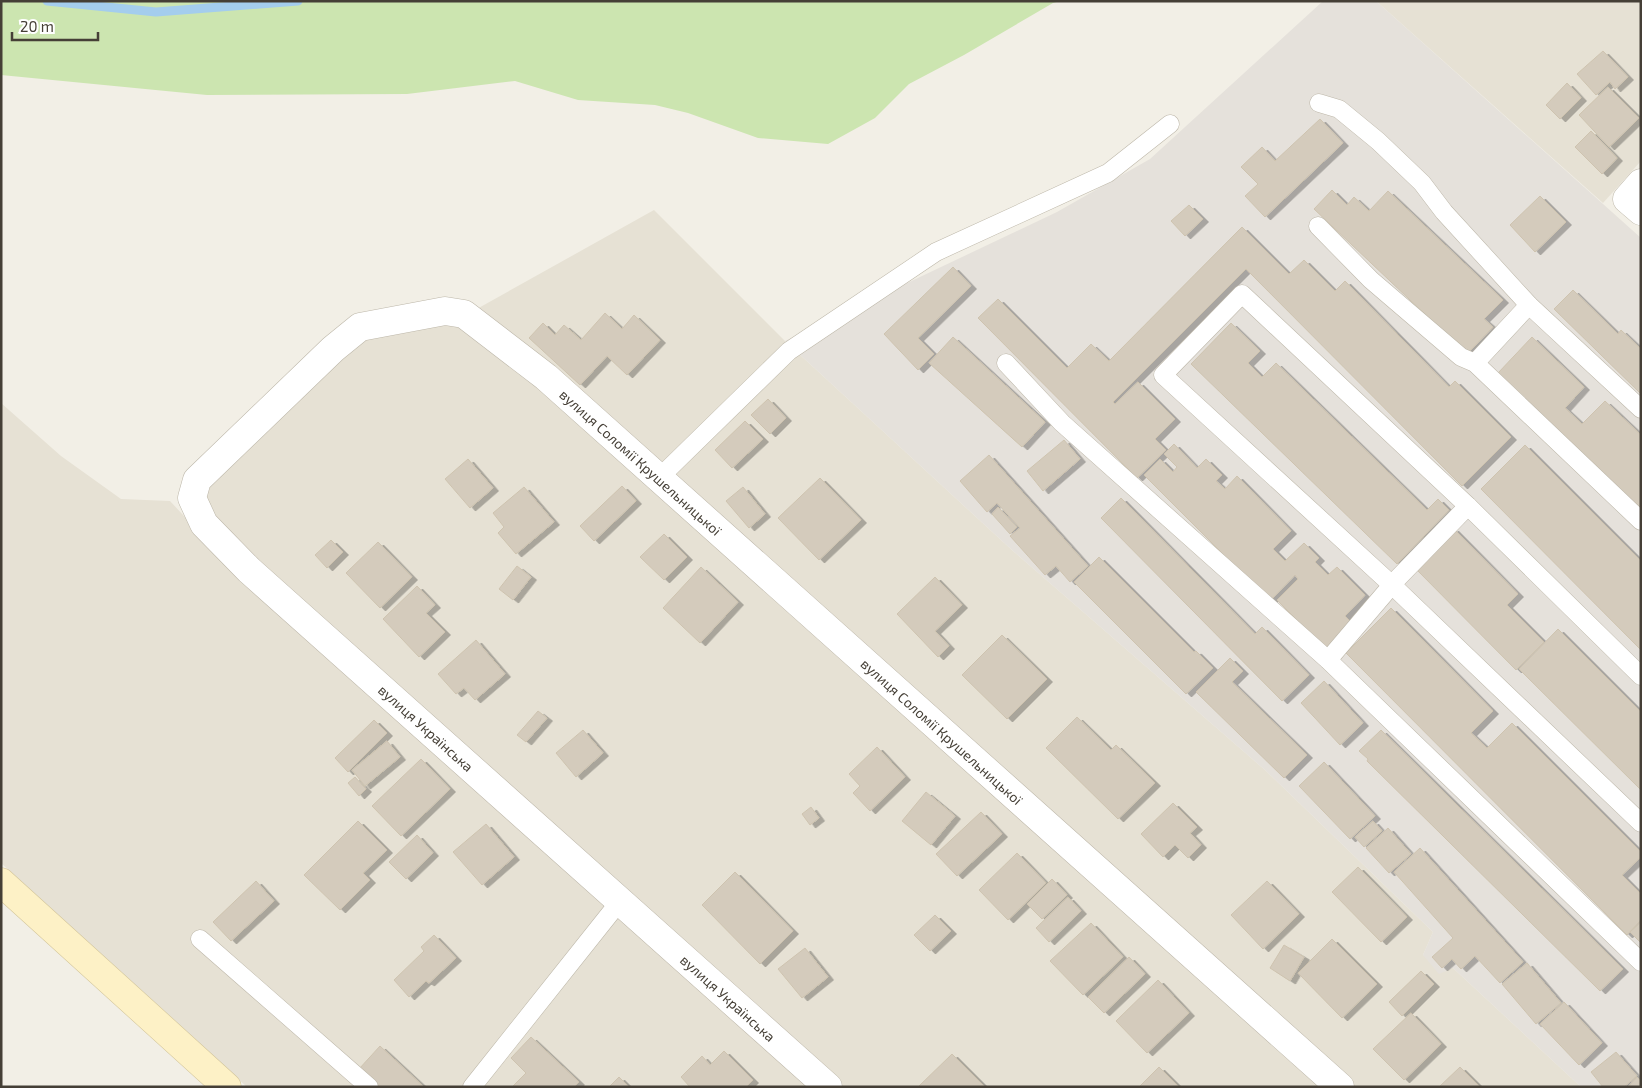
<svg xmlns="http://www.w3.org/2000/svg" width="1642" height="1088" font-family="'Exo 2',sans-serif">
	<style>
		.residential { fill: #e6e1d4 }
		.industrial { fill: #e5e1db }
		.green { fill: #cce5b0 }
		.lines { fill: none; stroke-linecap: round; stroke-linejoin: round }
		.stream { stroke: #a4cded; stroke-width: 9 }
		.building { fill: #d4cbbc; stroke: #cec3af; filter: url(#shadow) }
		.lane-casing { stroke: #bdb7a9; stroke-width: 19 }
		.street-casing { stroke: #bdb7a9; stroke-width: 29 }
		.secondary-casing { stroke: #d1c398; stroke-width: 29 }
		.lane { stroke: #fff; stroke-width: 18 }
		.street { stroke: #fff; stroke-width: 28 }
		.secondary { stroke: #fdf1c6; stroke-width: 28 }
		.labels { text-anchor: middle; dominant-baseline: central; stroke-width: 4.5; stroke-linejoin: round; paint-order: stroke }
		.street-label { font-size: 14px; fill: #453f36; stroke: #fff }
	</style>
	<defs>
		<filter id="shadow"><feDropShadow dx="5.5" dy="3" stdDeviation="0" flood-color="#0004"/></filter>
	</defs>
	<rect width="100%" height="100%" fill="#f2efe6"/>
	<!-- residential -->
	<g class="residential">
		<polygon points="1376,1 1641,1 1641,161 1603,203"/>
		<polygon points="654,210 785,341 1013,551 1265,770 1433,932 1423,955 1453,968 1581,1087 1348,1087 475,310"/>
		<polygon points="445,323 459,325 538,387 1322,1087 844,1087 236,545 200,497 205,487 340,358 365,338"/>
		<polygon points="1,403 61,456 121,499 170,501 224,559 813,1087 247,1087 1,863"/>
	</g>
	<!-- industrial -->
	<polygon class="industrial" points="1323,1 1376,1 1641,238 1641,1087 1581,1087 1453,968 1439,974 1423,955 1433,932 1265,770 1013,551 785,341 1057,212 1150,159"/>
	<!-- green -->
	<polygon class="green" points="1,1 1060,1 1053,3 964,55 909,84 875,118 828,144 758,138 688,113 655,105 578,100 515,81 407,94 207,95 1,75"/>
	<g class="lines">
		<!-- stream -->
		<polyline class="stream" points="47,1 156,12 298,1"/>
	</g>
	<!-- building -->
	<g class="building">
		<polygon points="1603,51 1628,77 1615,89 1610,82 1596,95 1577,74"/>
		<polygon points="1567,83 1581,98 1560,119 1546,105"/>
		<polygon points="1608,87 1639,118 1609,147 1579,115"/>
		<polygon points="1320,119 1343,143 1265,217 1245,196 1258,184 1241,167 1262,147 1275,161"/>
		<polygon points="1591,131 1617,158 1602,174 1575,147"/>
		<polygon points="1332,190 1347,205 1354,197 1369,211 1388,191 1503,300 1484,319 1493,327 1467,354 1314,209"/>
		<polygon points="1540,196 1566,222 1535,252 1510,225"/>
		<polygon points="1189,205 1203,219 1185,236 1171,221"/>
		<polygon points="1242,227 1289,274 1304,260 1335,291 1345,281 1449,387 1455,381 1511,437 1462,486 1246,269 1113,402 1115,404 1138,382 1175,419 1155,439 1166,450 1137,478 978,318 998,299 1067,368 1091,344 1109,361"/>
		<polygon points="953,267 971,286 918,338 934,354 918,370 884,334"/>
		<polygon points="1573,290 1618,334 1621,330 1641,349 1641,394 1554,309"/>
		<polygon points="605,313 622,329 634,315 660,340 627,375 607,356 580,385 529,338 543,323 555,335 564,325 581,340"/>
		<polygon points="1231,323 1260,351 1248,363 1262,377 1276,363 1427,510 1438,499 1449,510 1397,564 1191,364"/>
		<polygon points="953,337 1045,422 1022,447 929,363"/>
		<polygon points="1532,337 1584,387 1565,408 1582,424 1605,401 1641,435 1641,511 1498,373"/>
		<polygon points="768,399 786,418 770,434 751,415"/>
		<polygon points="745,421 763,439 732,468 715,450"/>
		<polygon points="1064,440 1080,459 1043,491 1027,471"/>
		<polygon points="1174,444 1197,468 1206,459 1222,475 1216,481 1225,489 1237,476 1291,531 1273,549 1285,561 1304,543 1319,558 1315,562 1328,575 1337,567 1365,595 1345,616 1354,625 1328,651 1277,600 1298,579 1295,575 1270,601 1144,475 1160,459 1173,472 1177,467 1164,454"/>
		<polygon points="1525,445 1641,561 1641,650 1481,489"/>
		<polygon points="989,455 1088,566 1070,582 1056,566 1045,575 1010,536 1020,528 997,503 987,512 960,481"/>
		<polygon points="468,459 493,488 470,508 445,479"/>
		<polygon points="820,478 861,520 819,560 778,518"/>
		<polygon points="622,486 636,501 594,541 580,526"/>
		<polygon points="524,487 554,522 516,554 498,533 504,527 493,513"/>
		<polygon points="743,487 765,514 749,528 726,501"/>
		<polygon points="1121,498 1255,634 1262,627 1309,675 1282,701 1101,518"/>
		<polygon points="998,507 1017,527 1010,534 992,514"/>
		<polygon points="1453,528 1518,594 1507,605 1544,642 1516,670 1414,567"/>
		<polygon points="664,534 687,557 664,580 640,557"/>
		<polygon points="331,540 343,552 327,568 315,555"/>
		<polygon points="378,542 412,577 380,608 346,573"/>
		<polygon points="1099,557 1194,652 1196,651 1213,668 1186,694 1074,582"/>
		<polygon points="517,566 531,577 513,600 499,589"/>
		<polygon points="701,567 738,602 700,643 663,608"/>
		<polygon points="935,577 962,605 935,631 949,646 938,657 897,614"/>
		<polygon points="417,586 435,605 426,613 445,632 419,657 383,619"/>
		<polygon points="1391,608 1493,711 1471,733 1487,748 1512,723 1641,852 1641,857 1622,875 1641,894 1641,920 1627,935 1346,653"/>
		<polygon points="1558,629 1641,712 1641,790 1519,669"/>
		<polygon points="1002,635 1047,679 1007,719 962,675"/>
		<polygon points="476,640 505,674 475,700 464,688 456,694 438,674"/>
		<polygon points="1230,658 1243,671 1232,682 1307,755 1284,778 1196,692"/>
		<polygon points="1324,681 1363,723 1340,745 1301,703"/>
		<polygon points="538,711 547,718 526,742 517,735"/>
		<polygon points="1077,717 1111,750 1116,745 1155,783 1118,819 1046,748"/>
		<polygon points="374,720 387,733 348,772 335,758"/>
		<polygon points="583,730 603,753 576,777 556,753"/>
		<polygon points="1381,730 1623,969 1600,991 1367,761 1368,759 1359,751"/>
		<polygon points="387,741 400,757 365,786 352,770"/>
		<polygon points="877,747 905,777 870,811 853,793 860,786 849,774"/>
		<polygon points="421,759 450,789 401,836 372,806"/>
		<polygon points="1324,762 1375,816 1350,839 1299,786"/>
		<polygon points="355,777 366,789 359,796 348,783"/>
		<polygon points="926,792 955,816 931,845 902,821"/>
		<polygon points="1173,803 1197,827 1190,833 1201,845 1188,858 1175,845 1163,857 1141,834"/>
		<polygon points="811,807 819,818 810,825 802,814"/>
		<polygon points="981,812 1002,834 957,876 936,854"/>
		<polygon points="358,821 387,850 363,873 370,880 340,910 304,875"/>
		<polygon points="1373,821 1382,831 1364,847 1355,837"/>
		<polygon points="486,824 514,857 482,885 453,852"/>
		<polygon points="1388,828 1411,854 1389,873 1366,848"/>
		<polygon points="417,835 433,853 406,879 389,862"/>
		<polygon points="1420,848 1523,962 1500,983 1475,956 1461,969 1452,959 1442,968 1432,957 1453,938 1394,872"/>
		<polygon points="1017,853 1046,883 1008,920 979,890"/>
		<polygon points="1358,867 1407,917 1381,942 1332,892"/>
		<polygon points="735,872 793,931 760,964 702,905"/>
		<polygon points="1052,879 1067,895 1042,919 1027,904"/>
		<polygon points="256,881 274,901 231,941 213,922"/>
		<polygon points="1267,881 1299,914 1263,949 1231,915"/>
		<polygon points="1068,897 1081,911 1049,942 1036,928"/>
		<polygon points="935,915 951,931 930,951 914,935"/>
		<polygon points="1641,922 1641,943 1630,932"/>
		<polygon points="1091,923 1123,957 1083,995 1050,961"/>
		<polygon points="434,935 456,958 429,983 426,981 409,997 394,980 424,951 421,947"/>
		<polygon points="1332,939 1377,984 1342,1018 1298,973"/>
		<polygon points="1284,945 1304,957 1290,981 1270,968"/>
		<polygon points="805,948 828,977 802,998 778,969"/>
		<polygon points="1129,957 1145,974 1104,1013 1088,997"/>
		<polygon points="1527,963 1561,1003 1536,1024 1502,984"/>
		<polygon points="1421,971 1434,984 1402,1016 1389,1002"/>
		<polygon points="1158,980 1189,1013 1147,1053 1116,1021"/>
		<polygon points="1564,1002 1602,1043 1579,1065 1540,1024"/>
		<polygon points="1411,1013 1441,1044 1404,1080 1373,1049"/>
		<polygon points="531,1037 579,1082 574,1087 513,1086 526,1073 511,1058"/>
		<polygon points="380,1046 424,1087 378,1087 359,1069"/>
		<polygon points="724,1051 753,1080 746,1087 690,1087 681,1077 702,1056 710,1065"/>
		<polygon points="1616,1052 1637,1076 1624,1087 1603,1087 1591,1072"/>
		<polygon points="952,1054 985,1087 918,1087"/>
		<polygon points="1159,1067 1179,1087 1139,1087"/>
		<polygon points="1460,1067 1480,1087 1439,1087"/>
		<polygon points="619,1077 629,1087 609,1087"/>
		<polygon points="1637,1077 1641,1081 1641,1087 1628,1087"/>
	</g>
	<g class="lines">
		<!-- lane casing -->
		<g class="lane-casing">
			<g id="lane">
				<polyline points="1319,103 1339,109 1378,141 1422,183 1444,212 1529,305 1641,409"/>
				<polyline points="1318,226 1371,280 1461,357 1475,363 1641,521"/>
				<polyline points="1006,363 1062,423 1328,660 1641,962"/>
				<polyline points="1475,363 1529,305"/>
				<polyline points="659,478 789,351 936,252 1108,173 1170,124"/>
				<polyline points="1328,660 1397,579 1468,506"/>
				<polyline points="1641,676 1468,506 1242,294 1163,375 1392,585 1641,823"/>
				<polyline points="200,939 369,1087"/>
				<polyline points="472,1087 620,901"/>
			</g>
		</g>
		<!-- street casing -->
		<g class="street-casing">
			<g id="street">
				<polyline points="1641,183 1627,199 1641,211"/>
				<path id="s1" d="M828 1087 249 570 204 524 192 498 197 480 333 349 360 327 445 311 464 314 546 377 1340 1087"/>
			</g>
		</g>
		<!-- secondary casing -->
		<g class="secondary-casing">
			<polyline id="secondary" points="1,882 227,1087"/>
		</g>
		<!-- lane -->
		<use href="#lane" class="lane"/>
		<!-- street -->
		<use href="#street" class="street"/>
		<!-- secondary -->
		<use href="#secondary" class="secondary"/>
	</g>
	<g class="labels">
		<!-- street labels -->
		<g class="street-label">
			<text stroke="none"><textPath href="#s1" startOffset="1448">вулиця Соломії Крушельницької</textPath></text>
			<text transform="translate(426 728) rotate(42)">вулиця Українська</text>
			<text stroke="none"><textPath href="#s1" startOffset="1852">вулиця Соломії Крушельницької</textPath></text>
			<text transform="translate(728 998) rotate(42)">вулиця Українська</text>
		</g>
	</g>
	<!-- border -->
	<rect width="1642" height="1088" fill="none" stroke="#453f36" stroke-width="5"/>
	<!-- scale -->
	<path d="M12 32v8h86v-8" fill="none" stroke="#453f36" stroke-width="2.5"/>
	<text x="20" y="32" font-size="15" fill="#453f36" stroke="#ffffff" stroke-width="4" paint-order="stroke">20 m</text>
</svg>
